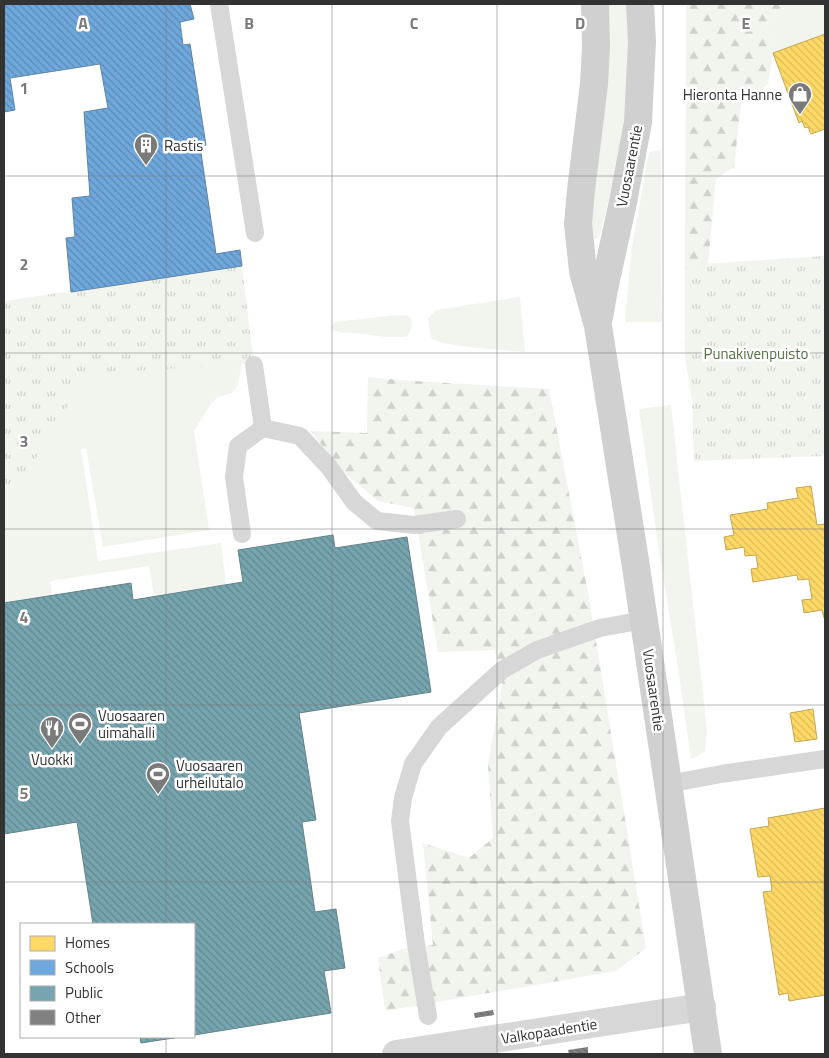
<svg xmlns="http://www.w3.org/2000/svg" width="829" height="1058" font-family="'Titillium Web',sans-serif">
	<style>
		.grass { fill: #f1f5ed }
		.forest { fill: url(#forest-firs) }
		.park { fill: url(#park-tufts) }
		.homes { fill: url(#homes-back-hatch); stroke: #c2a757 }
		.schools { fill: url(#schools-back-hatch); stroke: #5d85a9 }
		.public { fill: url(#public-back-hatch); stroke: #62838a }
		.building { fill: url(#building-back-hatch) }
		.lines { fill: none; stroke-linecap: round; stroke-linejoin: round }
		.lane { stroke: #d7d7d7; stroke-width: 18 }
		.street { stroke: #d7d7d7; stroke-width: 28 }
		.secondary { stroke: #d0d0d0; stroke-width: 28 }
		.grid { fill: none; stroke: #7a7a7a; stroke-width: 1; stroke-opacity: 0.55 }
		.labels { text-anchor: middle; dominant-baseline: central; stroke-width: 5; stroke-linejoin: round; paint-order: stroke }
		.poi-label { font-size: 15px; fill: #333; stroke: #fff; text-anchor: start }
		.street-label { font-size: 15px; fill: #333; stroke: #fff }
		.park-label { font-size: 15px; fill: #56703f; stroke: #fff }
		.grid-label { font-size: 16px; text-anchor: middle; font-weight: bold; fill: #7a7a7a; stroke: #fff; stroke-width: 5; stroke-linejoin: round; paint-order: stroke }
	</style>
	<defs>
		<pattern id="forest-firs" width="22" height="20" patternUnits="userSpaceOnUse" patternTransform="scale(1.25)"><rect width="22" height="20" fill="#f1f5ed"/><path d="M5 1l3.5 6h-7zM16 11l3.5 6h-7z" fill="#cfd2cc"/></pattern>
		<pattern id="park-tufts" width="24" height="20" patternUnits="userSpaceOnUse" patternTransform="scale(1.25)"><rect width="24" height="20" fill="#f1f5ed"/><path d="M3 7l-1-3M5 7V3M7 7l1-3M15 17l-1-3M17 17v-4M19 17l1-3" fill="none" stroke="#cfd2cc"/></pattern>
		<pattern id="homes-back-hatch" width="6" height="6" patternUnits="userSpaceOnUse" patternTransform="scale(1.25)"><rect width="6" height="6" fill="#ffd966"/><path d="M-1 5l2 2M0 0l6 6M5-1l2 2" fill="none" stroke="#dbbb59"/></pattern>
		<pattern id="schools-back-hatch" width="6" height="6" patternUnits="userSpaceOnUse" patternTransform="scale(1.25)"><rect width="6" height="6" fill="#6fa8dc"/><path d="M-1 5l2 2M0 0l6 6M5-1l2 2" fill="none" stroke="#5c89b3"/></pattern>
		<pattern id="public-back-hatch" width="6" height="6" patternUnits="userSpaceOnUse" patternTransform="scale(1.25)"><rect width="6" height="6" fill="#76a5af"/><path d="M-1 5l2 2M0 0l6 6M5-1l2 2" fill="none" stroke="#61878f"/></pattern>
		<pattern id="building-back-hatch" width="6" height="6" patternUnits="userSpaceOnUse" patternTransform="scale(1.25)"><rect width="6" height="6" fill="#818181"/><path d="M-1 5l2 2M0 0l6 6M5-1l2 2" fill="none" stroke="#6a6a6a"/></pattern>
	</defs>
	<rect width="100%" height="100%" fill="#fff"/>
	<!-- grass -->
	<g class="grass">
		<polygon points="607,4 628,4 631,43 627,116 619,160 599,237 595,239 589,236"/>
		<polygon points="792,4 825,4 825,34 773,53 765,23"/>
		<polygon points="661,150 661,261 662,322 625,322 631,253 649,152"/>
		<path d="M520 297 525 352C507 350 442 347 431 338L428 318 436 310Z"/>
		<path d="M397 315H407L411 318 412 326 408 336C394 339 379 336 364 334 353 333 343 334 332 330L331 326 335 322Z"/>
		<polygon points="244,356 237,387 231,393 217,398 210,405 194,431 209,530 103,547 86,448 81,449 98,561 221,543 226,585 154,596 149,566 50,581 52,595 4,603 4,420 59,369"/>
		<polygon points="671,405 707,730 705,752 691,759 677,661 658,544 639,409"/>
	</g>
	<!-- forest -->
	<g class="forest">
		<polygon points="686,4 792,4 765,23 773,53 768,84 741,105 734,167 716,179 708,264 685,265"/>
		<polygon points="368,377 400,380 549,389 589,598 646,948 616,971 385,1011 378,958 403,949 433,945 423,843 469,858 493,838 488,765 502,684 495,650 438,652 414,508 378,501 340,469 311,431 367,433"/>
	</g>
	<!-- park -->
	<g class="park">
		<polygon points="825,256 825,456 694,461 692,400 685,356 685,265"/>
		<polygon points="242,266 254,365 242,364 87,374 9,502 4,503 4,301"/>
	</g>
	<!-- homes -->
	<g class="homes">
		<polygon points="825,34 825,129 811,134 808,127 805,128 802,121 799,123 773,53"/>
		<polygon points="811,486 817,525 825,524 825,618 824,618 822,610 804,613 802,600 812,599 809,579 798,580 797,575 753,582 751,569 758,568 756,555 745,556 744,547 726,550 724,537 734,535 730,515 768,509 767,503 798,498 796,488"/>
		<polygon points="813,709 817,739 795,742 790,713"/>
		<polygon points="825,808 824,887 825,995 789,1001 788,993 779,995 763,892 772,891 770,876 758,877 750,829 769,826 768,818"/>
	</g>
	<!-- schools -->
	<polygon class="schools" points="4,4 190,4 194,19 180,22 183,45 190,44 206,145 200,146 216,254 240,250 242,266 71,292 66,238 75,237 72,198 90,196 84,112 108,108 100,64 10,78 15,110 4,112"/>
	<!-- public -->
	<g class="public">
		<polygon points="333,535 335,548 407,537 431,692 299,713 316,820 302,822 315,912 336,909 345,968 324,971 331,1013 194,1035 194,924 93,924 77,822 4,834 4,603 131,583 133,600 243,582 238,550"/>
		<polygon points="140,1037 180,1037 141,1043"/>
	</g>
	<!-- building -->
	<g class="building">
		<polygon points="493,1010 494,1015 475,1018 474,1013"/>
		<polygon points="588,1047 588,1053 569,1054 568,1050"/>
	</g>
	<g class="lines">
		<!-- lane -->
		<g class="lane">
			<polyline points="219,4 255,233"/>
			<polyline points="254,365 263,428"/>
			<polyline points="242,534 234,477 238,446 263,428 300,436 329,467 354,502 377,521 414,525 457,519"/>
			<polyline points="668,784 721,774 825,759"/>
			<polyline points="428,1016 416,944 400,821 403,798 413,764 439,727 502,670 537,650 600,628 644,620"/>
		</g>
		<!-- street -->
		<polyline class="street" points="396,1054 702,1007"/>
		<!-- secondary -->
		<g class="secondary">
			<polyline points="595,4 596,47 594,84 581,190 578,224 583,271 598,326 636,567 708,1054"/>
			<polyline points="599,317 604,289 623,202 638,122 642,42 640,4"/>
		</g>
	</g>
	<!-- grid -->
	<path class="grid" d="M166 4V924M332 4V1054M497 4V1054M663 4V1054M4 176H825M4 353H825M4 529H825M4 705H825M4 882H825M166 1037V1054"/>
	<!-- icons -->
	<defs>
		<g id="shop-pin" transform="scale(1.25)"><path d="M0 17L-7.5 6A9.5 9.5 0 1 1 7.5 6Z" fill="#7a7a7a" stroke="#fff"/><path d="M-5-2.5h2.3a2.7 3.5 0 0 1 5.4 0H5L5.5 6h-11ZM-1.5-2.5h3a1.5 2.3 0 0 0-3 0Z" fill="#fff"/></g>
		<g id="building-pin" transform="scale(1.25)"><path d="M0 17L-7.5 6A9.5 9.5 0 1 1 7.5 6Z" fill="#7a7a7a" stroke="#fff"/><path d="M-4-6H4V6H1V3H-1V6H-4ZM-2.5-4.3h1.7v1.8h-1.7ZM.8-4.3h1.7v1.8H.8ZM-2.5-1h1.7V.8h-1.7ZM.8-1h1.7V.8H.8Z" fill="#fff"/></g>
		<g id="stadium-pin" transform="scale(1.25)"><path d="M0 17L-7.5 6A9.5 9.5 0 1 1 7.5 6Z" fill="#7a7a7a" stroke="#fff"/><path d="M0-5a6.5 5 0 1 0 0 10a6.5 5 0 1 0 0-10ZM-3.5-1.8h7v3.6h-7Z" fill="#fff"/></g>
		<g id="restaurant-pin" transform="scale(1.25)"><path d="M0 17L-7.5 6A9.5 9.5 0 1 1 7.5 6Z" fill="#7a7a7a" stroke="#fff"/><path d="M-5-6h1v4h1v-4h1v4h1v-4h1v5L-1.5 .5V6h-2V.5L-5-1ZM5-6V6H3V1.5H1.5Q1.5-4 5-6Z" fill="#fff"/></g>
	</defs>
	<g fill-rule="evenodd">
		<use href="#shop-pin" x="800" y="94"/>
		<use href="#building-pin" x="146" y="145"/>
		<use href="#stadium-pin" x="80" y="724"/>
		<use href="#restaurant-pin" x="52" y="728"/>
		<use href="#stadium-pin" x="158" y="774"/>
	</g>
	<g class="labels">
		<!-- poi labels -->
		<g class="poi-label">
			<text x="782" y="94" text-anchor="end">Hieronta Hanne</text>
			<text x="164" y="145">Rastis</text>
			<text x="98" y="715">Vuosaaren<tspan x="98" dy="17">uimahalli</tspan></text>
			<text x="52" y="759" text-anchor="middle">Vuokki</text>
			<text x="176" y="765">Vuosaaren<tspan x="176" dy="17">urheilutalo</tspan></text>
		</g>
		<!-- street labels -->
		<g class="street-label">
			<text transform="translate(629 166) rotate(-79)">Vuosaarentie</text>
			<text transform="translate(654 690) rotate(82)">Vuosaarentie</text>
			<text transform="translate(549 1031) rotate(-9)">Valkopaadentie</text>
		</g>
		<!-- park labels -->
		<g class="park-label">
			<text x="756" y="353">Punakivenpuisto</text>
		</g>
	</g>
	<g class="grid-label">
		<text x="83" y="29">A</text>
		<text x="249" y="29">B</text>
		<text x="414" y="29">C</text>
		<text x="580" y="29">D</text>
		<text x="746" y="29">E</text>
		<text x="24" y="94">1</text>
		<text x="24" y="270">2</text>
		<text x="24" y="447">3</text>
		<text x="24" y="623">4</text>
		<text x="24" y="799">5</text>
	</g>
	<!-- border -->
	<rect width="829" height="1058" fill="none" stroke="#333333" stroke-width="10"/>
	<!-- legend -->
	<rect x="20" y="923" width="175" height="115" fill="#ffffff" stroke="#adadad"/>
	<rect x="30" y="936" width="25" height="15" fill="#ffd966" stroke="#adadad"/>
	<text x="65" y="948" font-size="15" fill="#333333">Homes</text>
	<rect x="30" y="960" width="25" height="15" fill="#6fa8dc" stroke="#adadad"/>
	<text x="65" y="973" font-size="15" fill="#333333">Schools</text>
	<rect x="30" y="986" width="25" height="15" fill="#76a5af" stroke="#adadad"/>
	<text x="65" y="998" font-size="15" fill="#333333">Public</text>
	<rect x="30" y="1010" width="25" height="15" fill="#818181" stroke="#adadad"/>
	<text x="65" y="1023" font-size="15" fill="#333333">Other</text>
</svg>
